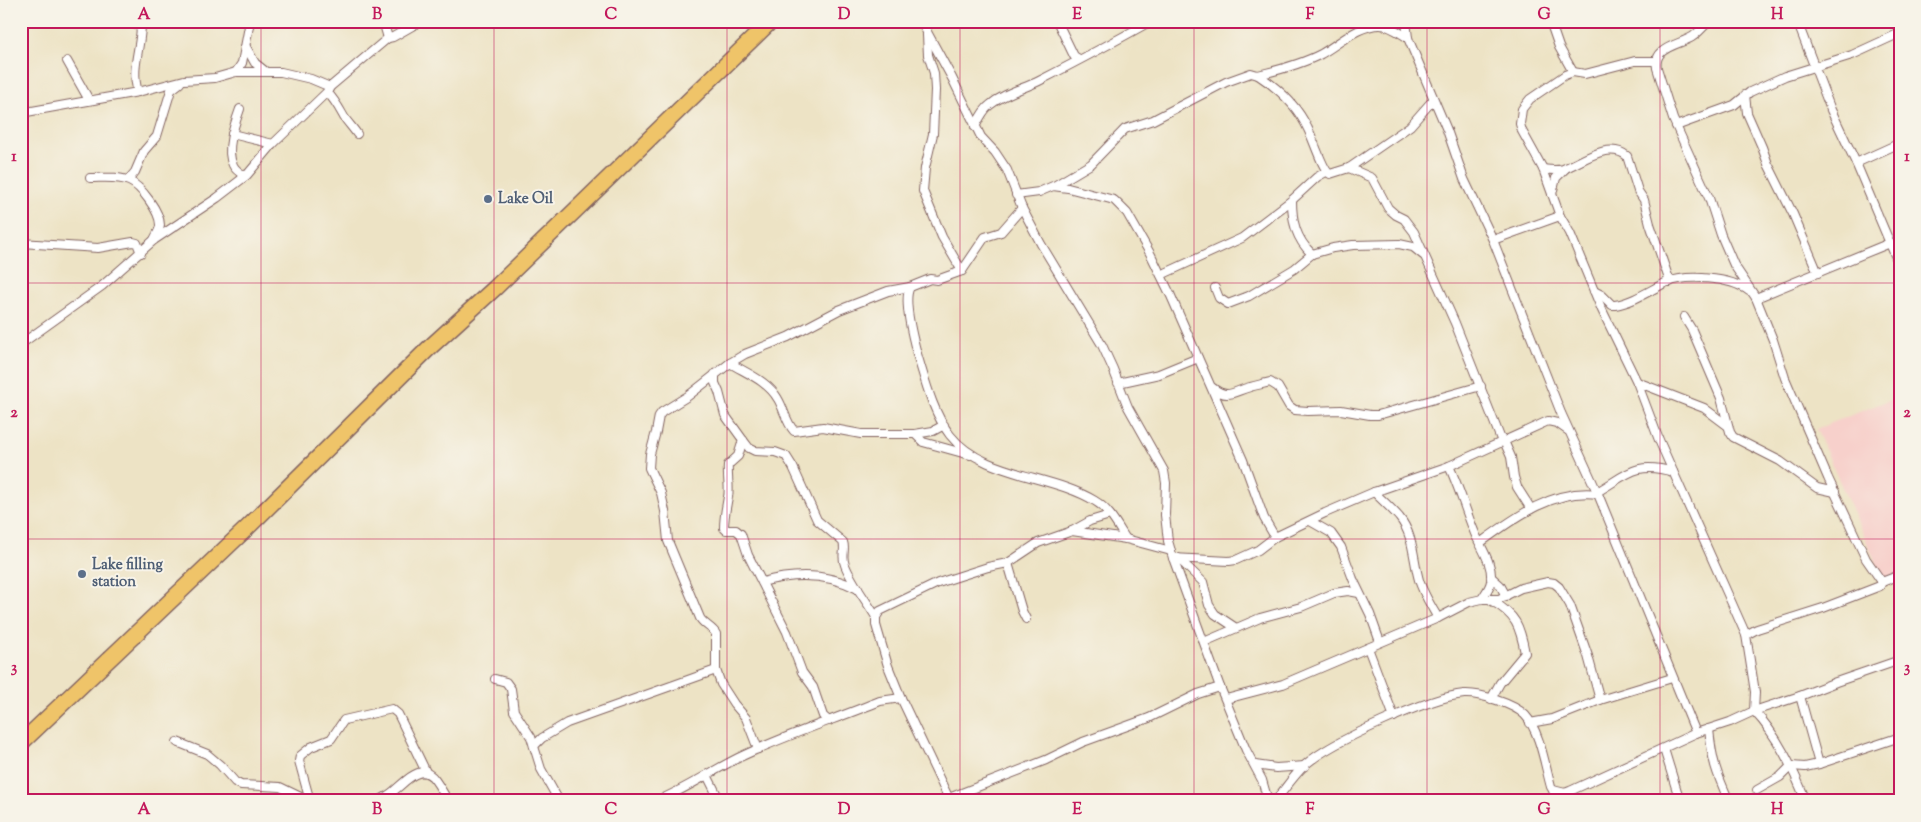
<svg xmlns="http://www.w3.org/2000/svg" width="1921" height="822" font-family="'Sorts Mill Goudy',serif">
	<style>
		.built { fill: #f7d0cb }
		.lines { fill: none; stroke-linecap: round; stroke-linejoin: round }
		.street-casing { stroke: #836461; stroke-width: 10 }
		.highway-casing { stroke: #836461; stroke-width: 18 }
		.street { stroke: #fff; stroke-width: 8 }
		.highway { stroke: #efc469; stroke-width: 15 }
		.grid { fill: none; stroke: #c2185b; stroke-width: 1; stroke-opacity: 0.55 }
		.service-dot { fill: #5c6f8a; stroke: #f7f3e8; stroke-width: 2 }
		.labels { text-anchor: middle; dominant-baseline: central; stroke-width: 4; stroke-linejoin: round; paint-order: stroke }
		.service-label { font-size: 15px; font-weight: bold; fill: #4e5e75; stroke: #f7f3e8; text-anchor: start }
		.neatline { fill: none; stroke: #c2185b; stroke-width: 2 }
		.grid-label { font-size: 16px; text-anchor: middle; font-weight: bold; fill: #c2185b }
	</style>
	<rect width="100%" height="100%" fill="#f7f3e8"/>
	<filter id="ink" filterUnits="userSpaceOnUse"><feTurbulence type="fractalNoise" baseFrequency=".02" numOctaves="2"/><feDisplacementMap in="SourceGraphic" scale="10" xChannelSelector="R" yChannelSelector="G"/><feConvolveMatrix kernelMatrix="1 2 1 2 8 2 1 2 1" color-interpolation-filters="sRGB"/></filter>
	<filter id="wash" filterUnits="userSpaceOnUse"><feTurbulence type="fractalNoise" baseFrequency=".0096" numOctaves="4" result="noise"/><feDisplacementMap in="SourceGraphic" scale="20" xChannelSelector="R" yChannelSelector="G"/><feGaussianBlur stdDeviation="1.12" result="paint"/><feColorMatrix in="noise" values="0 0 0 0 0 0 0 0 0 0 0 0 0 0 0 0 0 1.4 0 .05"/><feComposite in="paint" operator="in"/></filter>
	<g filter="url(#wash)">
		<rect width="100%" height="100%" fill="#ede3c5"/>
		<!-- built -->
		<polygon class="built" points="1900,396 1900,577 1885,583 1816,429"/>
	</g>
	<g filter="url(#ink)">
		<g class="lines">
			<!-- street casing -->
			<g class="street-casing">
				<g id="street">
					<polyline points="128,21 141,27"/>
					<polyline points="383,21 388,38"/>
					<polyline points="921,21 952,78 981,137 995,152 1007,170 1022,208 1041,244 1102,345 1113,369 1128,407 1164,471 1166,483 1165,515 1168,541 1173,558 1220,687 1246,750 1262,780 1268,801"/>
					<polyline points="1057,21 1074,56 1079,59"/>
					<polyline points="1406,21 1408,38 1447,130 1464,179 1493,240 1561,413 1598,494 1696,733"/>
					<polyline points="1550,21 1559,47 1573,72"/>
					<path d="M1710 21C1703 26 1699 33 1692 37 1679 45 1653 47 1657 68L1673 119 1709 198 1721 235 1734 265 1756 298 1773 340 1785 378 1828 478 1866 559 1882 582"/>
					<polyline points="1797,21 1831,110 1856,163 1900,267"/>
					<polyline points="927,35 928,55 934,73 935,90 933,134 925,168 923,191 942,237 962,271"/>
					<polyline points="246,47 255,63 265,71"/>
					<polyline points="67,61 89,100"/>
					<polyline points="1655,61 1635,61 1585,74 1573,72 1565,75 1530,99 1522,109 1520,124 1522,131 1543,169 1560,216 1570,233 1602,310 1637,382 1659,440 1746,635 1755,692 1754,711"/>
					<polyline points="236,72 242,63 250,21"/>
					<path d="M1258 75C1278 88 1298 107 1308 129 1313 138 1323 171 1330 174L1349 168 1410 126 1433 100"/>
					<path d="M138 92C130 67 142 47 141 21"/>
					<path d="M327 92C335 100 339 108 344 117 348 123 353 128 357 134"/>
					<polyline points="1745,95 1747,113 1762,147 1768,164 1793,214 1818,273"/>
					<path d="M240 109C235 123 225 150 233 165 235 170 240 173 245 176"/>
					<polyline points="21,113 138,92 184,80 215,78 236,72 281,72 311,79 330,87"/>
					<polyline points="1676,126 1734,105 1750,92 1785,76 1852,55 1900,33"/>
					<path d="M975 127C979 119 983 110 990 105 1004 93 1023 89 1039 81 1076 62 1114 42 1151 21"/>
					<polyline points="232,134 273,144"/>
					<polyline points="1856,163 1900,143"/>
					<polyline points="1349,168 1372,178 1388,208 1396,215 1404,219 1414,232 1455,323 1502,442"/>
					<path d="M1543 169C1550 170 1556 171 1563 169 1581 163 1608 140 1627 156L1638 191 1644 200 1650 224 1670 282"/>
					<path d="M90 178C103 178 118 176 129 181 141 186 160 212 160 225 160 230 156 235 154 240"/>
					<polyline points="128,180 135,172 144,151 157,136 171,90 180,83"/>
					<path d="M1054 186 1091 164 1125 129 1153 120 1226 82 1251 73 1258 75C1279 70 1302 64 1321 54 1339 44 1358 25 1380 25 1390 25 1400 33 1408 38"/>
					<polyline points="1552,194 1556,178 1566,168"/>
					<polyline points="1016,195 1039,192 1053,186 1068,188 1114,200 1127,213 1151,255 1171,296 1243,460 1264,518 1275,537"/>
					<path d="M1292 200C1292 222 1296 239 1312 254"/>
					<path d="M1022 208 1001 232 985 237 962 271 937 280 930 279 910 287C903 299 913 339 917 354 925 380 933 413 950 435 983 477 1051 474 1095 501 1109 509 1117 525 1126 539"/>
					<polyline points="1493,240 1560,216"/>
					<polyline points="21,243 98,248 133,242 137,243 141,253"/>
					<polyline points="1161,275 1242,238 1292,200 1317,177 1326,172"/>
					<polyline points="1215,288 1219,298 1228,304 1249,296 1294,269 1312,254 1333,248 1353,245 1399,244 1413,247 1423,255"/>
					<path d="M1594 291 1602 295 1612 305H1615C1633 302 1649 291 1665 283 1686 274 1730 277 1749 291"/>
					<polyline points="1756,298 1890,243"/>
					<polyline points="1684,317 1692,330 1721,398 1730,432 1733,437 1780,461 1817,488 1835,492"/>
					<polyline points="21,344 102,286 154,240 217,198 247,175 273,144 327,92 330,87 388,38 393,37 421,21"/>
					<path d="M730 363C746 373 768 381 778 399 784 409 786 422 794 431L823 427 861 434H915L933 431 944 425"/>
					<path d="M715 374V383L719 392 725 415 743 440 749 448 755 451 775 452 786 456 793 467 817 520 843 542C846 550 841 556 845 565 852 583 866 600 876 617"/>
					<polyline points="1637,382 1704,408 1728,426"/>
					<polyline points="1118,383 1159,374 1198,358"/>
					<path d="M1213 388C1228 400 1234 391 1250 387 1257 385 1263 384 1270 382L1278 387 1289 406 1295 410 1308 411 1341 410 1370 415H1378L1481 386"/>
					<polyline points="915,434 923,442 970,455"/>
					<path d="M743 440 738 456 728 465C727 475 730 490 728 497 726 508 724 517 724 528L726 530H736L741 534 748 555 787 632 802 672 813 687 823 716 829 721"/>
					<polyline points="1504,441 1511,457 1514,477 1517,487 1531,509"/>
					<path d="M1449 466C1459 487 1465 509 1474 531 1480 547 1493 562 1491 581 1490 588 1485 593 1482 599"/>
					<path d="M1374 492C1382 500 1391 508 1399 517 1414 535 1413 559 1419 580 1423 593 1431 606 1438 618"/>
					<path d="M1597 492C1628 474 1636 461 1673 472"/>
					<polyline points="1310,521 1331,533 1341,547 1353,579 1370,614 1380,642"/>
					<polyline points="1072,531 1090,521 1110,515"/>
					<path d="M1480 543C1514 518 1554 488 1598 494"/>
					<polyline points="1173,558 1229,561 1236,560 1258,550 1275,537 1325,513 1374,492 1449,466 1548,421 1557,423 1567,430"/>
					<polyline points="1178,558 1203,582 1209,605 1215,614 1236,628"/>
					<polyline points="1008,563 1022,611 1026,619"/>
					<polyline points="1491,577 1500,585 1506,596"/>
					<path d="M762 582C795 573 828 573 858 589"/>
					<polyline points="1746,635 1757,629 1823,608 1880,586 1882,582 1900,575"/>
					<polyline points="1204,642 1260,618 1301,607 1334,593 1348,591 1359,593"/>
					<polyline points="1368,648 1394,717"/>
					<polyline points="495,679 506,682 511,689 514,711 531,737 541,769 559,801"/>
					<polyline points="1800,696 1819,764"/>
					<polyline points="1226,699 1283,684 1438,618 1469,602 1482,599 1499,599 1521,588 1548,582 1554,583 1559,587 1570,605 1588,656 1600,700"/>
					<path d="M1491 699 1500 683 1525 653C1520 626 1516 615 1492 601"/>
					<path d="M1754 711C1778 736 1793 769 1806 801"/>
					<polyline points="1530,723 1552,719 1600,700 1672,678"/>
					<path d="M1709 729C1712 761 1716 772 1729 801"/>
					<polyline points="177,742 207,754 220,765 235,782 241,785 280,787 309,801"/>
					<polyline points="534,746 542,738 567,723 716,670"/>
					<path d="M758 749 746 718 734 704 721 684 716 670V634C712 627 704 625 700 618L668 541 665 511 661 493 649 468 650 454 656 432 659 416 662 412 688 396 730 363 745 354 788 337 839 310 888 291 910 287"/>
					<polyline points="1664,749 1680,801"/>
					<polyline points="1255,765 1276,768 1305,766"/>
					<polyline points="707,775 720,801"/>
					<polyline points="1553,790 1556,801"/>
					<polyline points="1757,790 1780,777 1791,766 1805,767 1819,764 1900,737"/>
					<polyline points="949,798 1046,760 1083,742 1149,718 1198,694 1220,687"/>
					<polyline points="310,801 299,761 300,756 311,747 331,739 344,720 392,709 398,714 426,772"/>
					<path d="M379 801C385 797 391 794 396 789 407 780 422 762 435 780 440 787 444 794 448 801"/>
					<path d="M657 801C686 789 710 772 738 758 783 736 833 720 880 701L901 698"/>
					<polyline points="950,801 901,698 888,666 876,625 876,617 880,611 938,583 988,567 1008,563 1038,543 1072,531 1126,539 1171,551"/>
					<path d="M1275 801C1285 789 1294 775 1305 765 1331 742 1430 697 1464 694 1480 693 1514 704 1525 715 1540 731 1545 766 1551 787L1553 790 1565 793 1570 791 1696 733 1730 722 1754 711 1800 696 1836 682 1900 660"/>
				</g>
			</g>
			<!-- highway casing -->
			<g class="highway-casing">
				<polyline id="highway" points="21,743 247,528 428,349 495,288 771,21"/>
			</g>
			<!-- street -->
			<use href="#street" class="street"/>
			<!-- highway -->
			<use href="#highway" class="highway"/>
		</g>
	</g>
	<!-- grid -->
	<path class="grid" d="M261 21V801M494 21V801M727 21V801M960 21V801M1194 21V801M1427 21V801M1660 21V801M21 283H1900M21 539H1900"/>
	<!-- markers -->
	<g class="service-dot">
		<circle cx="488" cy="199" r="5"/>
		<circle cx="82" cy="574" r="5"/>
	</g>
	<g class="labels">
		<!-- service labels -->
		<g class="service-label">
			<text x="498" y="199">Lake Oil</text>
			<text x="92" y="565">Lake filling<tspan x="92" dy="17">station</tspan></text>
		</g>
	</g>
	<!-- margin -->
	<rect width="1921" height="822" fill="none" stroke="#f7f3e8" stroke-width="55"/>
	<rect x="28" y="28" width="1866" height="766" class="neatline"/>
	<g class="grid-label">
		<text x="144" y="19">A</text>
		<text x="377" y="19">B</text>
		<text x="611" y="19">C</text>
		<text x="844" y="19">D</text>
		<text x="1077" y="19">E</text>
		<text x="1310" y="19">F</text>
		<text x="1544" y="19">G</text>
		<text x="1777" y="19">H</text>
		<text x="14" y="161">1</text>
		<text x="1907" y="161">1</text>
		<text x="14" y="417">2</text>
		<text x="1907" y="417">2</text>
		<text x="14" y="672">3</text>
		<text x="1907" y="672">3</text>
		<text x="144" y="814">A</text>
		<text x="377" y="814">B</text>
		<text x="611" y="814">C</text>
		<text x="844" y="814">D</text>
		<text x="1077" y="814">E</text>
		<text x="1310" y="814">F</text>
		<text x="1544" y="814">G</text>
		<text x="1777" y="814">H</text>
	</g>
</svg>
